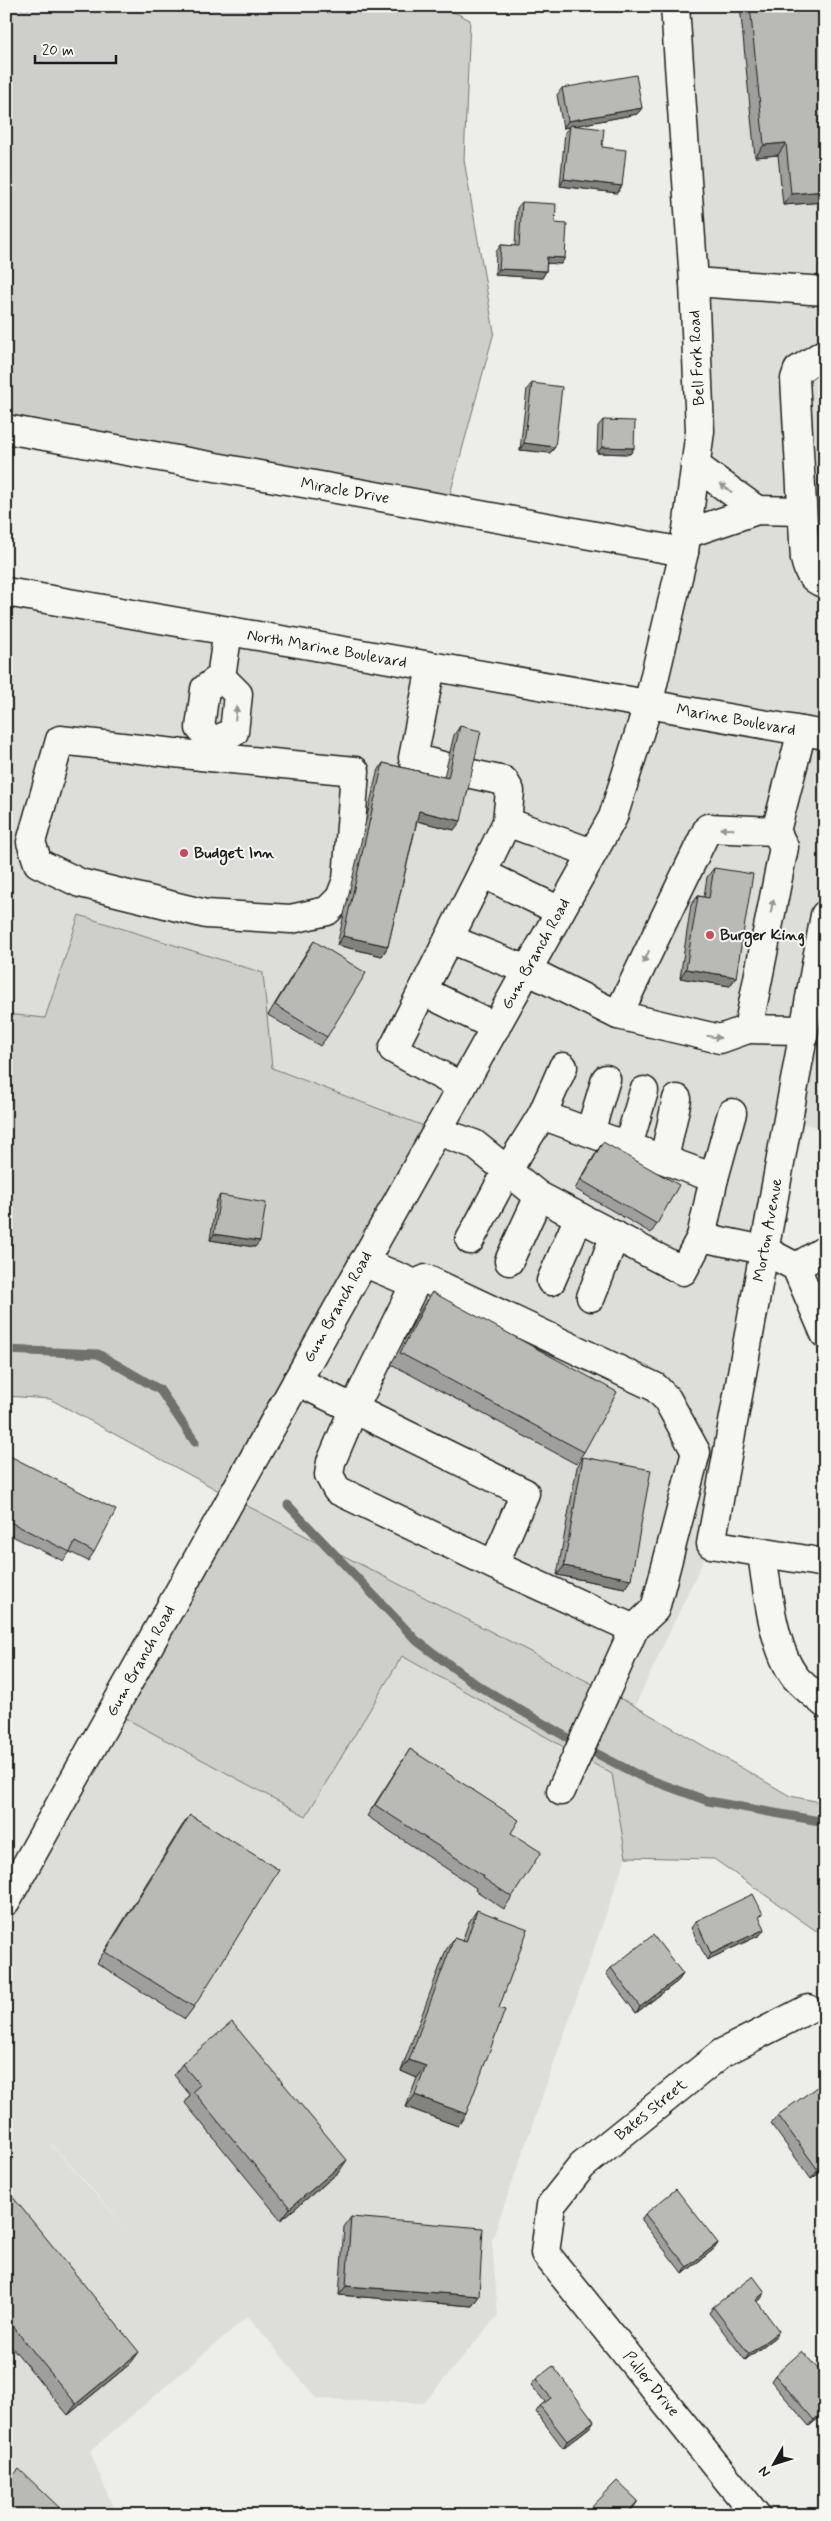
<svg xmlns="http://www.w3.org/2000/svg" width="831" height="2521" font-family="Mynerve,sans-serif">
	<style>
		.built { fill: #ddddda; fill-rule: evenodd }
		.green { fill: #cececb; stroke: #757574 }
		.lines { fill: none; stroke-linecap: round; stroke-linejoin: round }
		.stream { stroke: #6f6f6d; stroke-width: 9 }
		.minor-casing { stroke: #1c1c1c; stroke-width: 31 }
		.major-casing { stroke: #1c1c1c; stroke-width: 31 }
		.minor { stroke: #f6f6f2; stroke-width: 28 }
		.major { stroke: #f6f6f2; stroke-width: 28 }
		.wall { fill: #9f9f9d; stroke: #1c1c1c }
		.shaded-wall { fill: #82827f; stroke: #1c1c1c }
		.building { fill: #b9b9b6; stroke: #1c1c1c }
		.oneway { fill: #949492 }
		.poi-dot { fill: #d1495b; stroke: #f6f6f2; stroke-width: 2 }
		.labels { text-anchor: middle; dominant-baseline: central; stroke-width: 4; stroke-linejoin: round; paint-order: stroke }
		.street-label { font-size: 16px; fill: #1c1c1c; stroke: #f6f6f2 }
		.poi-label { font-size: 16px; font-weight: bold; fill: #1c1c1c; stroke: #f6f6f2; text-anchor: start }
	</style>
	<rect width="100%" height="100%" fill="#edede9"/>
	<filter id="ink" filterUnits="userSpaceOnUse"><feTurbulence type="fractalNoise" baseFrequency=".02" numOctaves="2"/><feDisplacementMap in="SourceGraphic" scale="10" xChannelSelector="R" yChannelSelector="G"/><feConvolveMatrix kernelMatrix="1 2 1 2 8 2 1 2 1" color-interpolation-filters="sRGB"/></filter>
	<g filter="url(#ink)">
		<!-- built -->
		<g class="built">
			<polygon points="675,6 825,6 825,1129 788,1120 711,1544 635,1706 232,1498 437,1131 272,1068 263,973 79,915 45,1018 6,1014 6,592 648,705 700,431"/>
			<path d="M402 1656 612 1774 626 1857 492 2240 498 2315 424 2403 317 2399 248 2316 90 2451 116 2515H6V1901L112 1711 306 1816ZM51 2144 92 2189 127 2229 51 2145Z"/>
		</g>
		<!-- green -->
		<g class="green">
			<polygon points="6,6 442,6 470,20 464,160 494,332 446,509 6,429"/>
			<polygon points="79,915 263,973 272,1068 437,1131 232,1498 635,1706 790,1796 825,1803 825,1943 822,1935 714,1859 626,1857 612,1774 402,1656 306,1816 112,1711 232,1498 50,1399 6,1396 6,1014 45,1018"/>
		</g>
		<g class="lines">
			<!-- stream -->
			<g class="stream">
				<polyline points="6,1350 98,1354 160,1390 195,1442"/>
				<polyline points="288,1505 417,1641 477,1685 580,1745 640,1776 708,1801 825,1822"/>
			</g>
			<!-- minor casing -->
			<g class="minor-casing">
				<g id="minor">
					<polyline points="694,282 825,291"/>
					<path d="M825 353 798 370 795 379 805 559C808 572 811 579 825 584"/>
					<polyline points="6,429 684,552"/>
					<polyline points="695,465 757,510"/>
					<polyline points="686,534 757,510 802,511"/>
					<polyline points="431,667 413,758 446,767"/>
					<polyline points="213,742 200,728 205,689 221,677 228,631"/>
					<polyline points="213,742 234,732 238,694 221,677"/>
					<polyline points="210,757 355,771 347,880 340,898 327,911 291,919 206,914 80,883 38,863 31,842 60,740 210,757 213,742"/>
					<polyline points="467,773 504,781 510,791 507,822 592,853"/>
					<polyline points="776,831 708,828 618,1015 720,1039 748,1029 784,847 776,831 802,731"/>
					<polyline points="482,873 507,822"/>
					<polyline points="825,915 711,1544 825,1563"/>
					<polyline points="449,939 527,970 618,1015"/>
					<polyline points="423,991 496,1027"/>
					<polyline points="748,1029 804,1030"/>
					<polyline points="462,1087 393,1049 482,873 560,911"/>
					<polyline points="542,1115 563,1067"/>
					<polyline points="437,1131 474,1144 539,1196 683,1271 701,1237 714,1178 542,1115 507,1171 470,1240"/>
					<polyline points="590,1132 606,1079"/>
					<polyline points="628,1146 644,1091"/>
					<polyline points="664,1159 677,1099"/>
					<polyline points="714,1178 732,1113"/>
					<polyline points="701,1237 764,1250 796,1267 825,1334"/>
					<polyline points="509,1261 539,1196"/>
					<polyline points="796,1267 825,1250"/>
					<polyline points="551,1281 579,1217"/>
					<polyline points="415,1284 354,1408 331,1462 329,1475 337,1490 494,1565"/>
					<polyline points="591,1297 615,1235"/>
					<polyline points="297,1381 525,1493 494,1565 634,1629 655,1609 696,1452 667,1399 655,1387 426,1279 415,1284 363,1262"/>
					<path d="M762 1553C767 1588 773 1650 796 1678 805 1688 816 1696 825 1704"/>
					<polyline points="561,1791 634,1629"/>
					<polyline points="756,2515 545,2253 551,2205 582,2166 722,2053 808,2009"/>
				</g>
			</g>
			<!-- major casing -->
			<g class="major-casing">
				<g id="major">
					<polyline points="6,592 825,735"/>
					<polyline points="6,1901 613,817 648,705 684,552 700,431 694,282 675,6"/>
				</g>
			</g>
			<!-- minor -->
			<use href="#minor" class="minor"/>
			<!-- major -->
			<use href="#major" class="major"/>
		</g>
		<!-- wall -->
		<g class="wall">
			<polygon points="740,6 825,6 825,202 783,205 778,155 755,157"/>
			<polygon points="562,88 642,108 637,114 573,126 602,147 622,186 617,193 560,186 565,132 569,127 563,128 557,95"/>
			<polygon points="522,202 561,264 547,263 546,271 542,278 495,275 496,252 501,245 515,246 517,208"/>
			<polygon points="532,383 555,447 550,453 520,450 527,389"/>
			<polygon points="603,420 634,448 630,454 597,453 598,426"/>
			<polygon points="460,726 454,830 417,821 388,946 382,956 337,945 377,773 383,763 444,777 454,735"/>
			<polygon points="714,868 736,977 730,986 680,978 691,905 698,896 704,897 707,877"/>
			<polygon points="314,941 327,1037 320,1046 268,1015 307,951"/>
			<polygon points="603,1142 657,1224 651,1233 575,1189 597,1151"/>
			<polygon points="220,1195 255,1247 210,1240 216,1202"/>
			<polygon points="432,1292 584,1452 576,1464 391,1364 424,1304"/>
			<polygon points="6,1454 94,1552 88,1561 70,1552 63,1561 6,1533"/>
			<polygon points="583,1457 631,1579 625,1588 557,1575 577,1467"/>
			<polygon points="410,1749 511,1833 512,1897 504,1909 475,1890 476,1888 367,1816"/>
			<polygon points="190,1815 194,2007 185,2019 97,1963 182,1826"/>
			<polygon points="477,1910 499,2008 458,2126 406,2107 417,2078 401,2071 446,1950 454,1938 462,1941 469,1922"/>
			<polygon points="696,1921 760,1935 707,1960 691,1928"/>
			<polygon points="611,1968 683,1974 678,1981 636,2013 606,1974"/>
			<polygon points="182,2064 339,2172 281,2220 185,2103 190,2095 174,2075"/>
			<polygon points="778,2115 825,2169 811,2179 771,2124"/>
			<polygon points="6,2191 131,2363 68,2415 6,2340"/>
			<polygon points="645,2214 718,2243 714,2249 683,2274 641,2220"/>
			<polygon points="351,2217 479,2296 472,2306 339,2295 344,2227"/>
			<polygon points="761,2299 757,2302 775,2337 745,2360 709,2313 713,2307"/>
			<polygon points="775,2375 825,2413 809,2426 771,2381"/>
			<polygon points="536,2379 590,2427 563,2448 536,2412 540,2406 545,2402 531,2385"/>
		</g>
		<!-- shaded-wall -->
		<g class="shaded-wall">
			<polygon points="642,108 637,114 563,128 568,121"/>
			<polygon points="786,143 778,155 755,157 764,145"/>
			<polygon points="564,179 622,186 617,193 560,186"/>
			<polygon points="825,191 825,202 783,205 791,194"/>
			<polygon points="547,257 565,258 561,264 543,263"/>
			<polygon points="499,269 546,271 542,278 495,275"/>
			<polygon points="524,443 555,447 550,453 520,450"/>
			<polygon points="602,447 634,448 630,454 597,453"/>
			<polygon points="419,811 461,821 454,830 413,820"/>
			<polygon points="343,936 388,946 382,956 337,945"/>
			<polygon points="686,969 736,977 730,986 680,978"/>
			<polygon points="214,1234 260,1241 255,1247 210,1240"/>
			<polygon points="564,1566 631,1579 625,1588 557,1575"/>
			<polygon points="765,1929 760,1935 707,1960 711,1954"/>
			<polygon points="683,1974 678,1981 636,2013 640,2007"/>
			<polygon points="409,2060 426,2066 417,2078 401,2071"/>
			<polygon points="415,2095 466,2114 458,2126 406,2107"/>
			<polygon points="347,2160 339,2172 281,2220 290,2208"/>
			<polygon points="825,2165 825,2169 811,2179 818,2170"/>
			<polygon points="718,2243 714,2249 683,2274 687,2267"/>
			<polygon points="346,2286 479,2296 472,2306 339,2295"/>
			<polygon points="765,2292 761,2299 751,2306 756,2300"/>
			<polygon points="779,2331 775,2337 745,2360 749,2354"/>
			<polygon points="139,2352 131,2363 68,2415 76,2404"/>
			<polygon points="825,2410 825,2413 809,2426 814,2420"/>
			<polygon points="594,2421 590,2427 563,2448 567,2441"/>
			<polygon points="638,2501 634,2507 627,2515 625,2515"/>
		</g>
		<!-- building -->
		<g class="building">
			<polygon points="750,6 825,6 825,191 791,194 786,143 764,145"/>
			<polygon points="636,75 642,108 568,121 562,88"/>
			<polygon points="570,125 604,129 602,147 626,150 622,186 564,179"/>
			<polygon points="522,202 556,204 555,223 567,224 565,258 547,257 546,271 499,269 501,245 519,246"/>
			<polygon points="532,383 562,387 555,447 524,443"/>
			<polygon points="603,420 635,421 634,448 602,447"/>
			<polygon points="460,726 481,731 461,821 419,811 388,946 343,936 383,763 448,778"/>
			<polygon points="714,868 753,874 736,977 686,969 698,896 709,898"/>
			<polygon points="314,941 366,973 327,1037 275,1005"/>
			<polygon points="603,1142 679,1185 657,1224 581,1180"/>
			<polygon points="220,1195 266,1203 260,1241 214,1234"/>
			<polygon points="432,1292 617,1392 584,1452 400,1353"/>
			<polygon points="6,1454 116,1510 94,1552 75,1542 70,1552 6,1520"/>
			<polygon points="583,1457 651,1470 631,1579 564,1566"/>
			<polygon points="410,1749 519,1820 511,1833 541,1852 512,1897 483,1878 484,1876 375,1805"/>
			<polygon points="190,1815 279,1870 194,2007 105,1952"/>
			<polygon points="753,1894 763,1914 759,1916 765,1929 711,1954 696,1921"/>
			<polygon points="477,1910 528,1929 499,2008 505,2010 466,2114 415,2095 426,2066 409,2060 454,1938 466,1942"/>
			<polygon points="653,1935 683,1974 640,2007 611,1968"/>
			<polygon points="232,2022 347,2160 290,2208 193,2091 200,2085 182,2064"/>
			<polygon points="825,2081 825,2165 818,2170 778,2115"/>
			<polygon points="676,2189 718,2243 687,2267 645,2214"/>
			<polygon points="7,2190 139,2352 76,2404 6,2318 6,2191"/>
			<polygon points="351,2217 483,2228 479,2296 346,2286"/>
			<polygon points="753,2276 765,2292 756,2300 779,2331 749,2354 713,2307"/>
			<polygon points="802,2351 825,2377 825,2410 814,2420 775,2375"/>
			<polygon points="553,2366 594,2421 567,2441 540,2406 551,2398 536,2379"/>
			<polygon points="19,2469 66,2514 66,2515 6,2515 6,2483"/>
			<polygon points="617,2481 638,2501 625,2515 590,2515 587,2512"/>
			<polygon points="302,2506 308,2515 291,2515"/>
		</g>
		<!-- one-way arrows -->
		<defs><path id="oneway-solid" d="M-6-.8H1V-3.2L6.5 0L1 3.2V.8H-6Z" transform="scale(1.25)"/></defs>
		<g class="oneway">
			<use href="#oneway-solid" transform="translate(726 488) rotate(-144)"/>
			<use href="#oneway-solid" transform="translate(236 713) rotate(-83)"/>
			<use href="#oneway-solid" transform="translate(727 829) rotate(-178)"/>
			<use href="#oneway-solid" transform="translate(772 906) rotate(-79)"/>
			<use href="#oneway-solid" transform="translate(646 957) rotate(116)"/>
			<use href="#oneway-solid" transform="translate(714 1037) rotate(9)"/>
		</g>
	</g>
	<!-- markers -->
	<g class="poi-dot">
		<circle cx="184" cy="853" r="5"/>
		<circle cx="710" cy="935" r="5"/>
	</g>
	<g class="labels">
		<!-- street labels -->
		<g class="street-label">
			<text transform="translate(697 358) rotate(-93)">Bell Fork Road</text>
			<text transform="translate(345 491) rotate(10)">Miracle Drive</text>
			<text transform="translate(327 649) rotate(10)">North Marine Boulevard</text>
			<text transform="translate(736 720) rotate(10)">Marine Boulevard</text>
			<text transform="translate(536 954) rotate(-61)">Gum Branch Road</text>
			<text transform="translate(768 1230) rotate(-80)">Morton Avenue</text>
			<text transform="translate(338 1307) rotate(-61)">Gum Branch Road</text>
			<text transform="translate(141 1661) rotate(-61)">Gum Branch Road</text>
			<text transform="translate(651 2110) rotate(-39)">Bates Street</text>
			<text transform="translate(651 2384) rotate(51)">Puller Drive</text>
		</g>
		<!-- poi labels -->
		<g class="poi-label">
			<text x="194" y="853">Budget Inn</text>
			<text x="720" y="935">Burger King</text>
		</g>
	</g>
	<!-- margin -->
	<rect width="831" height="2521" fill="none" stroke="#f6f6f2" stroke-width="25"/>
	<rect x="12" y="12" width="806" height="2496" fill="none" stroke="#1c1c1c" stroke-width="2" filter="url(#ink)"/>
	<!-- north arrow -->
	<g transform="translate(774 2464) rotate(231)" stroke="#f6f6f2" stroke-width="4" paint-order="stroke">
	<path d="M0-4L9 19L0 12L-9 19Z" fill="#1c1c1c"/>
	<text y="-8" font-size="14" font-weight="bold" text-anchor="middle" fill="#1c1c1c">N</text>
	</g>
	<!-- scale -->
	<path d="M35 55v8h81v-8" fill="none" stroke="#1c1c1c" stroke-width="2.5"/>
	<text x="42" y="55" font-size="15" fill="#1c1c1c" stroke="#f6f6f2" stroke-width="4" paint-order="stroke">20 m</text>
</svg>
